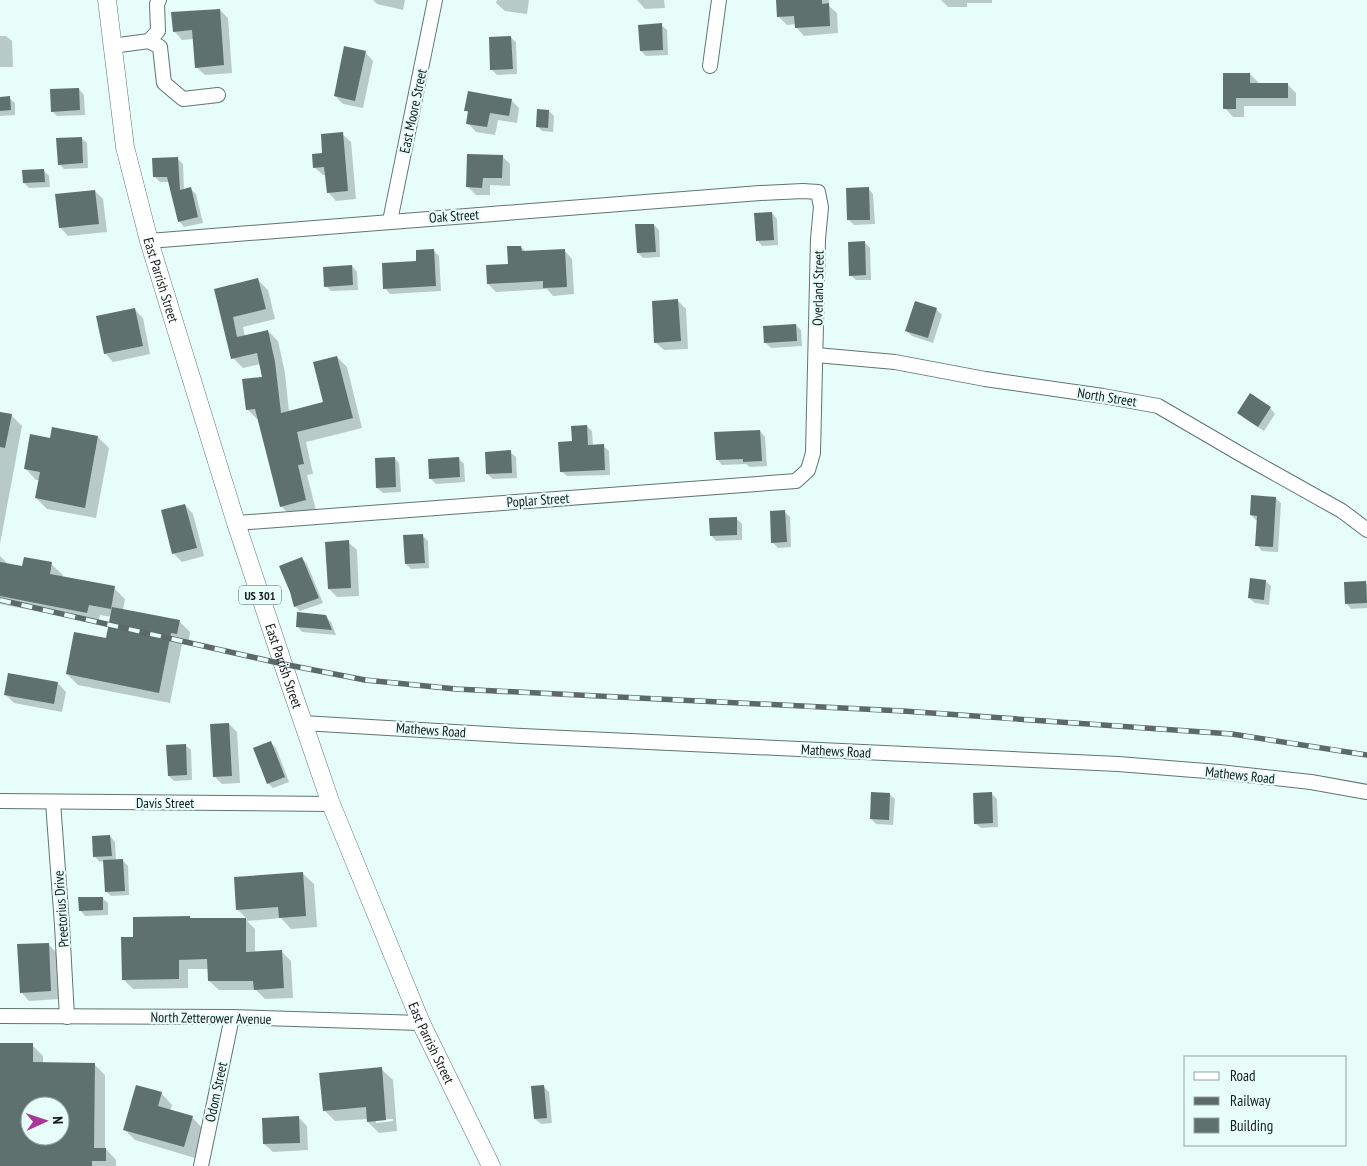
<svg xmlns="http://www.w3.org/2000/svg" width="1367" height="1166" font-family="'PT Sans Narrow',sans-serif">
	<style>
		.shadow { fill: #0003; fill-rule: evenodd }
		.building { fill: #5e716e; fill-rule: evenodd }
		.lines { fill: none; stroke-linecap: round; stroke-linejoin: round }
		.minor-casing { stroke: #617471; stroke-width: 16 }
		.major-casing { stroke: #617471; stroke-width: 19 }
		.minor { stroke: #fff; stroke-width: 14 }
		.major { stroke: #fff; stroke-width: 18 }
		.rail-casing { stroke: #5d6967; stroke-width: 5.5 }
		.rail { stroke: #e7fdfa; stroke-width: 4; stroke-dasharray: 11; stroke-linecap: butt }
		.labels { text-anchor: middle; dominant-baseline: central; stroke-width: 4.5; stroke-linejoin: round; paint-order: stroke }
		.shield { fill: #e7fdfa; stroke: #535f5d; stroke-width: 1 }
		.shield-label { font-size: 12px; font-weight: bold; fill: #141b1a }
		.street-label { font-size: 14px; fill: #141b1a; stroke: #e7fdfa }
	</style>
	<rect width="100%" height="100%" fill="#e7fdfa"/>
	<!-- shadow -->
	<g class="shadow">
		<polygon points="373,0 405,0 403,10 377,4"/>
		<polygon points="497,0 529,0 527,14 505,11 496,3"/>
		<polygon points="637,0 664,0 665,8 645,9"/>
		<polygon points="796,0 829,0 829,6 837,13 838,33 804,36 796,27 796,24 787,25 778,16"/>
		<polygon points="941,0 992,0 992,3 967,3 967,7 948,7"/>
		<polygon points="220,10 228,18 232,73 205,75 196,67 194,39 182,40 174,31"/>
		<polygon points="661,25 667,30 668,55 646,56 641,51"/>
		<polygon points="0,36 6,36 12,41 13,67 0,67"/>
		<polygon points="510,37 516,42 517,74 497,75 492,70"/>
		<polygon points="365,52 373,61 363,108 343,104 335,96"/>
		<polygon points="1250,74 1258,82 1258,85 1287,84 1296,93 1296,106 1244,106 1244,117 1233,117 1225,108"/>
		<polygon points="79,89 84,95 85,115 57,116 52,111"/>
		<polygon points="0,98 9,98 15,103 15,115 0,116"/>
		<polygon points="511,100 519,108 517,123 498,120 495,135 476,132 468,123 469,114 466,110"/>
		<polygon points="549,111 554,116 553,132 542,131 537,126"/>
		<polygon points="342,134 351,142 356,199 336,201 328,192 326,175 323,175 314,167 323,154"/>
		<polygon points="81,138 87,143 88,168 64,169 59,164"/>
		<polygon points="502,156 510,164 510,186 490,185 490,195 476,195 468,187"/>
		<polygon points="177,158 183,164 184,190 191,189 196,194 203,223 184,227 179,221 170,182 160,182 155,177"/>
		<polygon points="44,171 49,176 50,187 29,188 24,183"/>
		<polygon points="868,188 873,194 875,224 854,225 849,220"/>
		<polygon points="95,191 103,199 107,232 68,236 60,227"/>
		<polygon points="772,213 777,219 778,245 762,246 757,240"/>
		<polygon points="654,225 659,230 660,257 643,258 638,253"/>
		<polygon points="864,242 870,248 871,280 856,280 850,275"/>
		<polygon points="521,247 526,252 564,250 572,259 574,294 553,296 547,289 496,292 488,284 509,265"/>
		<polygon points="434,251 439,256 441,291 390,294 385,288"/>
		<polygon points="352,266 357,272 358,290 331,291 326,286"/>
		<polygon points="258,280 268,290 275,319 243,327 245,337 268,331 278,341 285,373 289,412 325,403 337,357 347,367 362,428 306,442 313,474 307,475 316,510 291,516 281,506 259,419 257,419 247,409 264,378 261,364 243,368 233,358 216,290"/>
		<polygon points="678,301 686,309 688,349 664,350 655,342"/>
		<polygon points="936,309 942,315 933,343 912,336 906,331"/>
		<polygon points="135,310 143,318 150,354 113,362 105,353"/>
		<polygon points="796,325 801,330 802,346 771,348 765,342"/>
		<polygon points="1270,408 1275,414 1264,431 1244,418 1239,412"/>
		<polygon points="0,413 11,415 22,426 0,544"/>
		<polygon points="587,426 592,431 593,446 603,446 609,451 610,475 567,476 561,471 574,443"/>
		<polygon points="53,429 98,437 109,448 96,518 47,509 36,498 40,480 36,480 25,468 51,439"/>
		<polygon points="760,431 765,437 767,466 750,467 746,464 722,465 717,459"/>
		<polygon points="510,452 516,457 517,478 493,479 487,474"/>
		<polygon points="394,458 399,463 401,492 383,493 377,488"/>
		<polygon points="458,458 464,464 465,482 436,484 430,478"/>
		<polygon points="1275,498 1281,503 1278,552 1262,551 1257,545 1258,520 1256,520 1251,515"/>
		<polygon points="185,505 193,514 204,556 182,562 174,554"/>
		<polygon points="785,512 790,517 791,547 778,548 773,543"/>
		<polygon points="736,518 742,524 742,540 716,541 711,535"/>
		<polygon points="423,536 428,541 429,568 411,569 406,564"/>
		<polygon points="348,542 357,550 359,596 337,597 329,589"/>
		<polygon points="0,556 7,563 6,564 23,568 51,564 63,575 62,577 114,588 125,599 123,610 179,621 190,632 188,645 182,644 170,703 78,685 67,674 107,640 112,617 100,615 98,623 0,604"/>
		<polygon points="302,558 307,564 323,603 300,611 295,606"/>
		<polygon points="1265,581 1271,586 1269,605 1255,603 1249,598"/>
		<polygon points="1365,582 1367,584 1367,608 1351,609 1346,603"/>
		<polygon points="325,616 331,622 336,635 302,632 297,626"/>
		<polygon points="58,683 66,692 62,712 14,703 6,695"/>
		<polygon points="229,724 237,732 240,783 222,784 214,776"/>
		<polygon points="271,743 276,748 289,782 273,788 268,783"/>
		<polygon points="185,745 191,750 192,780 174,781 169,776"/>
		<polygon points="991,793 997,799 998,827 981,828 975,823"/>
		<polygon points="889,794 895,799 893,825 876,824 871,819"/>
		<polygon points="110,836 115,842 116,861 122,860 128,866 129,895 111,896 106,891 105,861 100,862 94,856"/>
		<polygon points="302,873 314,884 317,927 291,929 281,918 247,921 255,929 255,953 281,951 291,961 293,998 265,999 256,990 219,990 209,981 209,969 188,969 188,988 133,989 123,979 135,938 189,917 192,920 247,919 237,909"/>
		<polygon points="102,898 108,903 108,915 85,916 80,910"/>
		<polygon points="48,944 56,952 59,999 29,1001 21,992"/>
		<path d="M0 1044 32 1045 43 1056V1064H94L105 1075V1148L116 1160V1166H0ZM30 1106H60V1136H30Z"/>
		<path d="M381 1069 393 1080 397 1131 379 1133 368 1122V1119L335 1121 324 1110ZM393 1119V1121L376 1123V1120Z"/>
		<polygon points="544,1087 549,1092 552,1123 541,1124 535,1119"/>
		<polygon points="161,1093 172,1105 170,1111 192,1117 203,1129 195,1158 135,1140 124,1129"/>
		<polygon points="298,1117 307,1126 308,1150 273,1152 264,1144"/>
	</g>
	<!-- building -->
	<g class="building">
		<polygon points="776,0 822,0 822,4 829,3 830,26 795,28 794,16 777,17"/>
		<polygon points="220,9 224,65 195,68 192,30 173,32 171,12"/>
		<polygon points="662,23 663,50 640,51 638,25"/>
		<polygon points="511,36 513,69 490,70 489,37"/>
		<polygon points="344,46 366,51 355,101 334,96"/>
		<polygon points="1223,73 1250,73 1250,83 1288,83 1288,98 1236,98 1236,109 1223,109"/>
		<polygon points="79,88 80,110 51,112 50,89"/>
		<polygon points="468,91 512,99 509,116 490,113 487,127 466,124 468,111 464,111"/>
		<polygon points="10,96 11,110 0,111 0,97"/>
		<polygon points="537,109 549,110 548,128 536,127"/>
		<polygon points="343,132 348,191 327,193 324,167 313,168 312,154 322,153 321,134"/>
		<polygon points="82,137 83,163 58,165 56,138"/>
		<polygon points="467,154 503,155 502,178 483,178 482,188 466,187"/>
		<polygon points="178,157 180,190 191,187 198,217 178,222 167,177 153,177 152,158"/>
		<polygon points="44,169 45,182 23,183 22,170"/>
		<polygon points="869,187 870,220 847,220 846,188"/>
		<polygon points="95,190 99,224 59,228 55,194"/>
		<polygon points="772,212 774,240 756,241 754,213"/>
		<polygon points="635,224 654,224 656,252 637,253"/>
		<polygon points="865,241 866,275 849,276 848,242"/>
		<polygon points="507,246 521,246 522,251 565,249 567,287 543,288 543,281 487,284 486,265 508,264"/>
		<polygon points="434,249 436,286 383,289 382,263 416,261 416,250"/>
		<polygon points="352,265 353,285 324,287 323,267"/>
		<polygon points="258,278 266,309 233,317 237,337 268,330 275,362 281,413 323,402 313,362 337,356 353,418 297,432 304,464 298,465 306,500 280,507 255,409 246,410 242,379 262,377 257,353 231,359 214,289"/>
		<polygon points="678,299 681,341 654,343 652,301"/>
		<polygon points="915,301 937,308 928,338 905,331"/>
		<polygon points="135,308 143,346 104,354 96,316"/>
		<polygon points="796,324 797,341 764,343 763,326"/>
		<polygon points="1250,393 1271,407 1258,427 1237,413"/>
		<polygon points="0,412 12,414 5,448 0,447"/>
		<polygon points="587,425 588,445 604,444 605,470 560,472 558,442 572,441 571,426"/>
		<polygon points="52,427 98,436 85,508 35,498 40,472 24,469 30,434 50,438"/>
		<polygon points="760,430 762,461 743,462 743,459 716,460 714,432"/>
		<polygon points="511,450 512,473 486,474 485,452"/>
		<polygon points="395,457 396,487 376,488 375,458"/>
		<polygon points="459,457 460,477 429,479 428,459"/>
		<polygon points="1251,495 1276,497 1273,547 1255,546 1257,516 1250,515"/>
		<polygon points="185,504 197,548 172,554 161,510"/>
		<polygon points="785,510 787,542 771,543 770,511"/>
		<polygon points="737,517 737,535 710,536 709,518"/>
		<polygon points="423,534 425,563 405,564 403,535"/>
		<polygon points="349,540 351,588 328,589 325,542"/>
		<polygon points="24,557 52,562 50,574 115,586 111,609 89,605 87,613 0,596 0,562 22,566"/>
		<polygon points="302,557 319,598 294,607 290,592 279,566"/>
		<polygon points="1250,578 1266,580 1264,600 1248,598"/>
		<polygon points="1366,581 1367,603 1345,604 1344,582"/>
		<polygon points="112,607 180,620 177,634 171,633 159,693 66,674 74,632 106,638"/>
		<polygon points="297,612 326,615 332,630 296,627"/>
		<polygon points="8,673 58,682 54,704 4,695"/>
		<polygon points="229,723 232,776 213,777 210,724"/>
		<polygon points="271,741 285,777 267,784 253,748"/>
		<polygon points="186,744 187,775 168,776 166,745"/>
		<polygon points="871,792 890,793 889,820 870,819"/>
		<polygon points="992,792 993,823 974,824 973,793"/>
		<polygon points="110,835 112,856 93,857 92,836"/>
		<polygon points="123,859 125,891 105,892 103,860"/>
		<polygon points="303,872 306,916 279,918 278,907 236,910 234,877"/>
		<polygon points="78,897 103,897 103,910 79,911"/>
		<polygon points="190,916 190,918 246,918 246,952 282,950 284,988 254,990 253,981 208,981 207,959 179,960 179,979 122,980 121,937 133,937 133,917"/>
		<polygon points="49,943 51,991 20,993 17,944"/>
		<path d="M0 1043H33V1062L95 1063 94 1148H106V1161H92V1166H0ZM30 1106H60V1136H30Z"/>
		<polygon points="382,1067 386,1120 367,1122 366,1107 323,1111 319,1073"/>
		<polygon points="136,1085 162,1092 158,1106 193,1116 184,1147 123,1130"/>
		<polygon points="544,1085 547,1118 534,1119 531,1086"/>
		<polygon points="299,1116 300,1143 263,1144 262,1118"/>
	</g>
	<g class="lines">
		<!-- minor casing -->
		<g class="minor-casing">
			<g id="minor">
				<polyline points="149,41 158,31 157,4 159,0"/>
				<polyline points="112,46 149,41 160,47 164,83 183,99 218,95"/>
				<polyline points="710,66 719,0"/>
				<polyline points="390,221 435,0"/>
				<polyline points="149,241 760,193 803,191 818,192 821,207 818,239 813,453 808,470 796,481 236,523"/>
				<polyline points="816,355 895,362 985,379 1103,396 1158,406 1242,455 1342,511 1367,530"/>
				<polyline points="303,723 522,736 1118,764 1219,772 1311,782 1367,792"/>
				<polyline points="0,801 331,804"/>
				<polyline points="53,802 62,925 67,1017"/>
				<polyline points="0,1016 232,1017 421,1023"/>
				<polyline points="201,1166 232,1017"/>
			</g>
		</g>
		<!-- major casing -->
		<g class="major-casing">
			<g id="major">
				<path id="s1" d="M107 0 125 147 149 241 236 523 283 664 331 804 421 1023 491 1166"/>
			</g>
		</g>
		<!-- minor -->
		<use href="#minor" class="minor"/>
		<!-- major -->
		<use href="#major" class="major"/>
		<!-- rail casing -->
		<g class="rail-casing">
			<polyline id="rail" points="0,600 283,664 365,680 456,689 903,711 1232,734 1367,755"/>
		</g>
		<!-- rail -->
		<use href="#rail" class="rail"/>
	</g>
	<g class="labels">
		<!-- shield labels -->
		<rect class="shield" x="239" y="585.5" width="42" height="19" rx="4"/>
		<g class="shield-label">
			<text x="260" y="595">US 301</text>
		</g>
		<!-- street labels -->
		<g class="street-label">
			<text transform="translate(413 111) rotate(-78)">East Moore Street</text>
			<text transform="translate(454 216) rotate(-4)">Oak Street</text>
			<text stroke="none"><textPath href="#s1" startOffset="286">East Parrish Street</textPath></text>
			<text transform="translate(818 288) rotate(-89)">Overland Street</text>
			<text transform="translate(1107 397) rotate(9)">North Street</text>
			<text transform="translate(538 500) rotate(-4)">Poplar Street</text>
			<text stroke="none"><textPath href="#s1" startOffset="691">East Parrish Street</textPath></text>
			<text transform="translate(431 730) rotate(4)">Mathews Road</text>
			<text transform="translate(836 751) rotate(3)">Mathews Road</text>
			<text transform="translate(1240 775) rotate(6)">Mathews Road</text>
			<text x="165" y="803">Davis Street</text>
			<text transform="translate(61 909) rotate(-94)">Preetorius Drive</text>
			<text transform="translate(211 1018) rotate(1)">North Zetterower Avenue</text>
			<text stroke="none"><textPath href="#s1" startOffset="1096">East Parrish Street</textPath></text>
			<text transform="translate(216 1092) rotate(-78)">Odom Street</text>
		</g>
	</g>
	<!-- legend -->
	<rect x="1184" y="1056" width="162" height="90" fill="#e7fdfa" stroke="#93a3a0"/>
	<rect x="1194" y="1072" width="25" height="8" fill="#ffffff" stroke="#93a3a0"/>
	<text x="1230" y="1081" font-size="15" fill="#141b1a">Road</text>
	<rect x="1194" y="1097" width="25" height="8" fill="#5d6967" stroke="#93a3a0"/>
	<text x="1230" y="1106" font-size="15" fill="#141b1a">Railway</text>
	<rect x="1194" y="1118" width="25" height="15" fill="#5e716e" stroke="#93a3a0"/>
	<text x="1230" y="1131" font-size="15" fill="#141b1a">Building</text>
	<!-- north arrow -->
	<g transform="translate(45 1121) rotate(87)"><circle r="24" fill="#e7fdfa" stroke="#93a3a0"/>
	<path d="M0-4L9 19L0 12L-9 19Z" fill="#a73895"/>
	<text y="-8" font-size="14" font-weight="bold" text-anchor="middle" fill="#141b1a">N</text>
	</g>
</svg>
